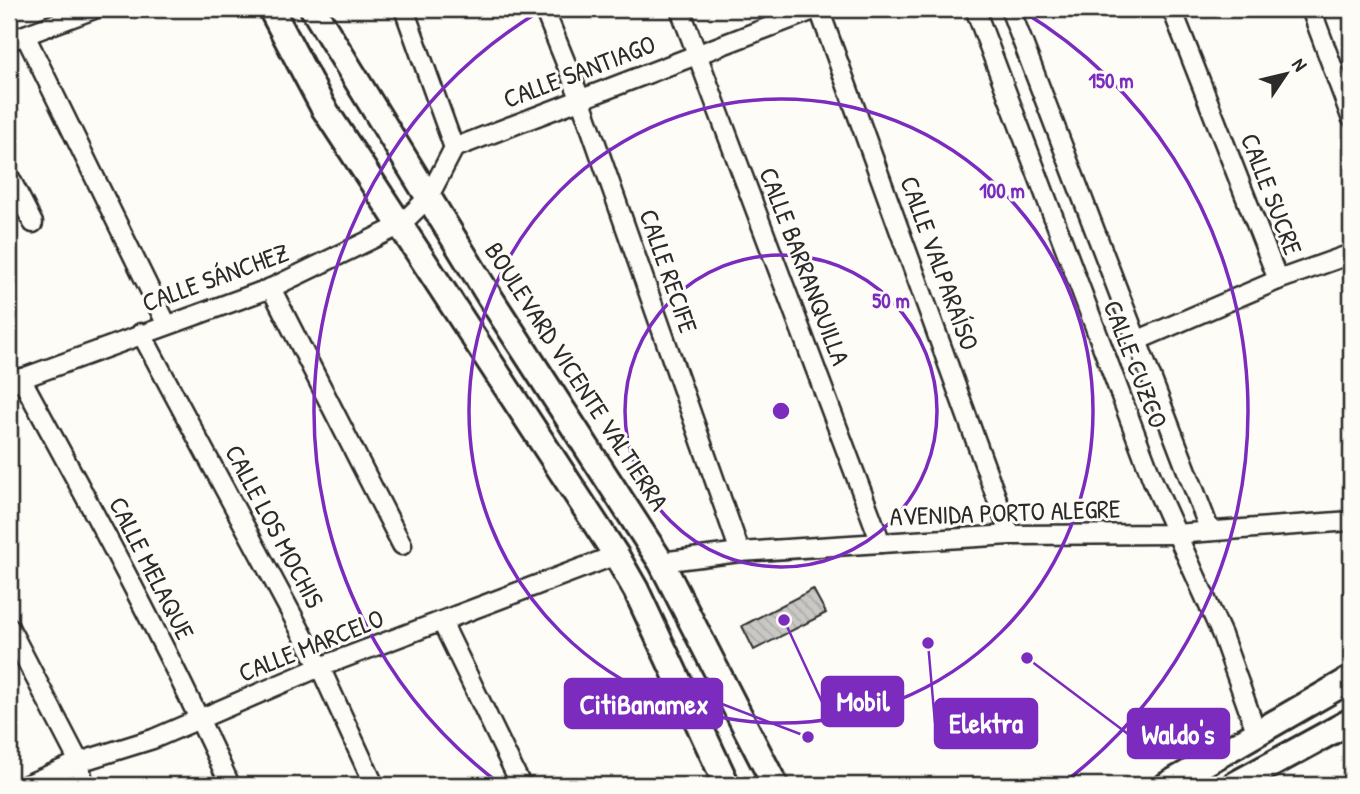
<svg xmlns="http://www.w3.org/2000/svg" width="1360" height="794" font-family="'Patrick Hand',sans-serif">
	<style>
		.building { fill: url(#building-back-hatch); stroke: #2b2b2b; stroke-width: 2 }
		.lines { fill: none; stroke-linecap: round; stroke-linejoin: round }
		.minor-casing { stroke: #2b2b2b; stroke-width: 23 }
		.secondary-casing { stroke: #2b2b2b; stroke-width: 30 }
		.minor { stroke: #fdfcf7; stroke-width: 18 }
		.secondary { stroke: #fdfcf7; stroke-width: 24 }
		.ring { fill: none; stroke: #7b2cbf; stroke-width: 3.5 }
		.labels { text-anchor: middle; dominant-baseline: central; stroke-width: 6; stroke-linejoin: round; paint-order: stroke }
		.street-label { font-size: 26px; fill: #2b2b2b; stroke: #fdfcf7 }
		.centre { fill: #7b2cbf; stroke: #fdfcf7; stroke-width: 3.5 }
		.ring-label { font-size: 21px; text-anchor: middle; font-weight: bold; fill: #7b2cbf; stroke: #fdfcf7; stroke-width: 6; stroke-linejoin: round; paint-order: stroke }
		.leader { fill: none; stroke: #7b2cbf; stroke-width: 2.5 }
		.callout-dot { fill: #7b2cbf; stroke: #fdfcf7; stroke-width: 2.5 }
		.callout { fill: #7b2cbf; stroke: #7b2cbf; stroke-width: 2.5 }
		.callout-label { font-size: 28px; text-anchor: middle; font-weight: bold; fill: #fff }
	</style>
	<defs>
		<pattern id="building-back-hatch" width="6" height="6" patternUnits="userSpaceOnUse" patternTransform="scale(1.75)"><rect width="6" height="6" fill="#c9c8c4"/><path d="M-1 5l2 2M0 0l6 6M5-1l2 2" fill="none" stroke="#adaca9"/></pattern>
	</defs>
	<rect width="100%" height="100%" fill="#fdfcf7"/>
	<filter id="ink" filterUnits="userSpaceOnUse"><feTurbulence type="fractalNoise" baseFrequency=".0143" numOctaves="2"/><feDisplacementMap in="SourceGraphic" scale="14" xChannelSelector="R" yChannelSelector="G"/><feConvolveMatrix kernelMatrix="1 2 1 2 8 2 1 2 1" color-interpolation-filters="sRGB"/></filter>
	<g filter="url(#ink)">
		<!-- building -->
		<polygon class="building" points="813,589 826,613 754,650 742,626"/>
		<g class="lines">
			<!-- minor casing -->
			<g class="minor-casing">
				<g id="minor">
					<polyline points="404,9 454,148"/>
					<polyline points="544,9 580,98 740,552"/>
					<polyline points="680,9 881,543"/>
					<polyline points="819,9 1010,535"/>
					<polyline points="975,9 1153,481 1222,635 1257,734"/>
					<polyline points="1010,9 1210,531"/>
					<polyline points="1172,9 1278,280"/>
					<polyline points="1311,9 1351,117"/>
					<polyline points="25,35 167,325"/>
					<polyline points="9,41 94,9"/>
					<polyline points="9,176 33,223"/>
					<polyline points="271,288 402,545"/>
					<polyline points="141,333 320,667 374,785"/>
					<polyline points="1136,341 1278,280 1351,254"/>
					<path d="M21 378C94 512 167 646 230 785"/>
					<polyline points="9,383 271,288 399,226 428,198 454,148 816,9"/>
					<polyline points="661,562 740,552 881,543 1010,535 1175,534 1351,521"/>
					<polyline points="442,622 521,785"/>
					<polyline points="9,627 79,762 84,785"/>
					<polyline points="26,785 79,762 153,739 320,667 616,555"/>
				</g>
			</g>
			<!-- secondary casing -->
			<g class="secondary-casing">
				<g id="secondary">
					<polyline points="271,9 323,107 616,555 636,590 727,785"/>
					<polyline points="313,9 489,296 661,562 775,785"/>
					<polyline points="1167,785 1351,679"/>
					<polyline points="1234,785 1351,721"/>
				</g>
			</g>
			<!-- minor -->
			<use href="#minor" class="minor"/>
			<!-- secondary -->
			<use href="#secondary" class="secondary"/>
		</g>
	</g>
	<!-- distance rings -->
	<g class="ring">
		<circle cx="781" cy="411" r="156"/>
		<circle cx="781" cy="411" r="312"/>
		<path d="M500 784A467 467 0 0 1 540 11M1022 11A467 467 0 0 1 1062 784"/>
	</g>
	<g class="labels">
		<!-- street labels -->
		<g class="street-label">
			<text transform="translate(579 71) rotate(-21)">CALLE SANTIAGO</text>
			<text transform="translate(1272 194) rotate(69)">CALLE SUCRE</text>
			<text transform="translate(940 263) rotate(70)">CALLE VALPARAÍSO</text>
			<text transform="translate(805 266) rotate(69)">CALLE BARRANQUILLA</text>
			<text transform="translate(669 271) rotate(71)">CALLE RECIFE</text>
			<text transform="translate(215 277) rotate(-20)">CALLE SÁNCHEZ</text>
			<text transform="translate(1136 364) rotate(69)">CALLE CUZCO</text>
			<text transform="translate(577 376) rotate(57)">BOULEVARD VICENTE VALTIERRA</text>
			<text transform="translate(1005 512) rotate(-2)">AVENIDA PORTO ALEGRE</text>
			<text transform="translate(275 526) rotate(62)">CALLE LOS MOCHIS</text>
			<text transform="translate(152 568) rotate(63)">CALLE MELAQUE</text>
			<text transform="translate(311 645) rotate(-22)">CALLE MARCELO</text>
		</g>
	</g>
	<circle cx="781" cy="411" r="10" class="centre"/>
	<g class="ring-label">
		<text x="1111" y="88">150 m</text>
		<text x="1002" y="198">100 m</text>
		<text x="891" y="308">50 m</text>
	</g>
	<!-- callouts -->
	<path class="leader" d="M784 620L822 702M808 737L722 704M928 643L935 723M1027 658L1128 734"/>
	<g class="callout-dot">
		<circle cx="784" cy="620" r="7"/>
		<circle cx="808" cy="737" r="7"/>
		<circle cx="928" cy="643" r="7"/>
		<circle cx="1027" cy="658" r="7"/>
	</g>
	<g class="callout">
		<rect x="822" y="677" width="81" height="49" rx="7"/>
		<rect x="565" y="679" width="157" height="49" rx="7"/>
		<rect x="935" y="699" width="102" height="49" rx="7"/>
		<rect x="1128" y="709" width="101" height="49" rx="7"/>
	</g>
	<g class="callout-label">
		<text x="863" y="711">Mobil</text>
		<text x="644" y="714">CitiBanamex</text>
		<text x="986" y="733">Elektra</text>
		<text x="1178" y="744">Waldo's</text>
	</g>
	<!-- margin -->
	<rect width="1360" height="794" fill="none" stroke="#fdfcf7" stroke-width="35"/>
	<rect x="18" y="18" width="1325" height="759" fill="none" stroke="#2b2b2b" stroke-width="2.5" filter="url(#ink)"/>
	<!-- north arrow -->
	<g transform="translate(1286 74) rotate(55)" stroke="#fdfcf7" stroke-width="5" paint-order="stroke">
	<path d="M0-5L12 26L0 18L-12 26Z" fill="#2b2b2b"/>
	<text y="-10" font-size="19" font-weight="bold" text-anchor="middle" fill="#2b2b2b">N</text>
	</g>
</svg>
